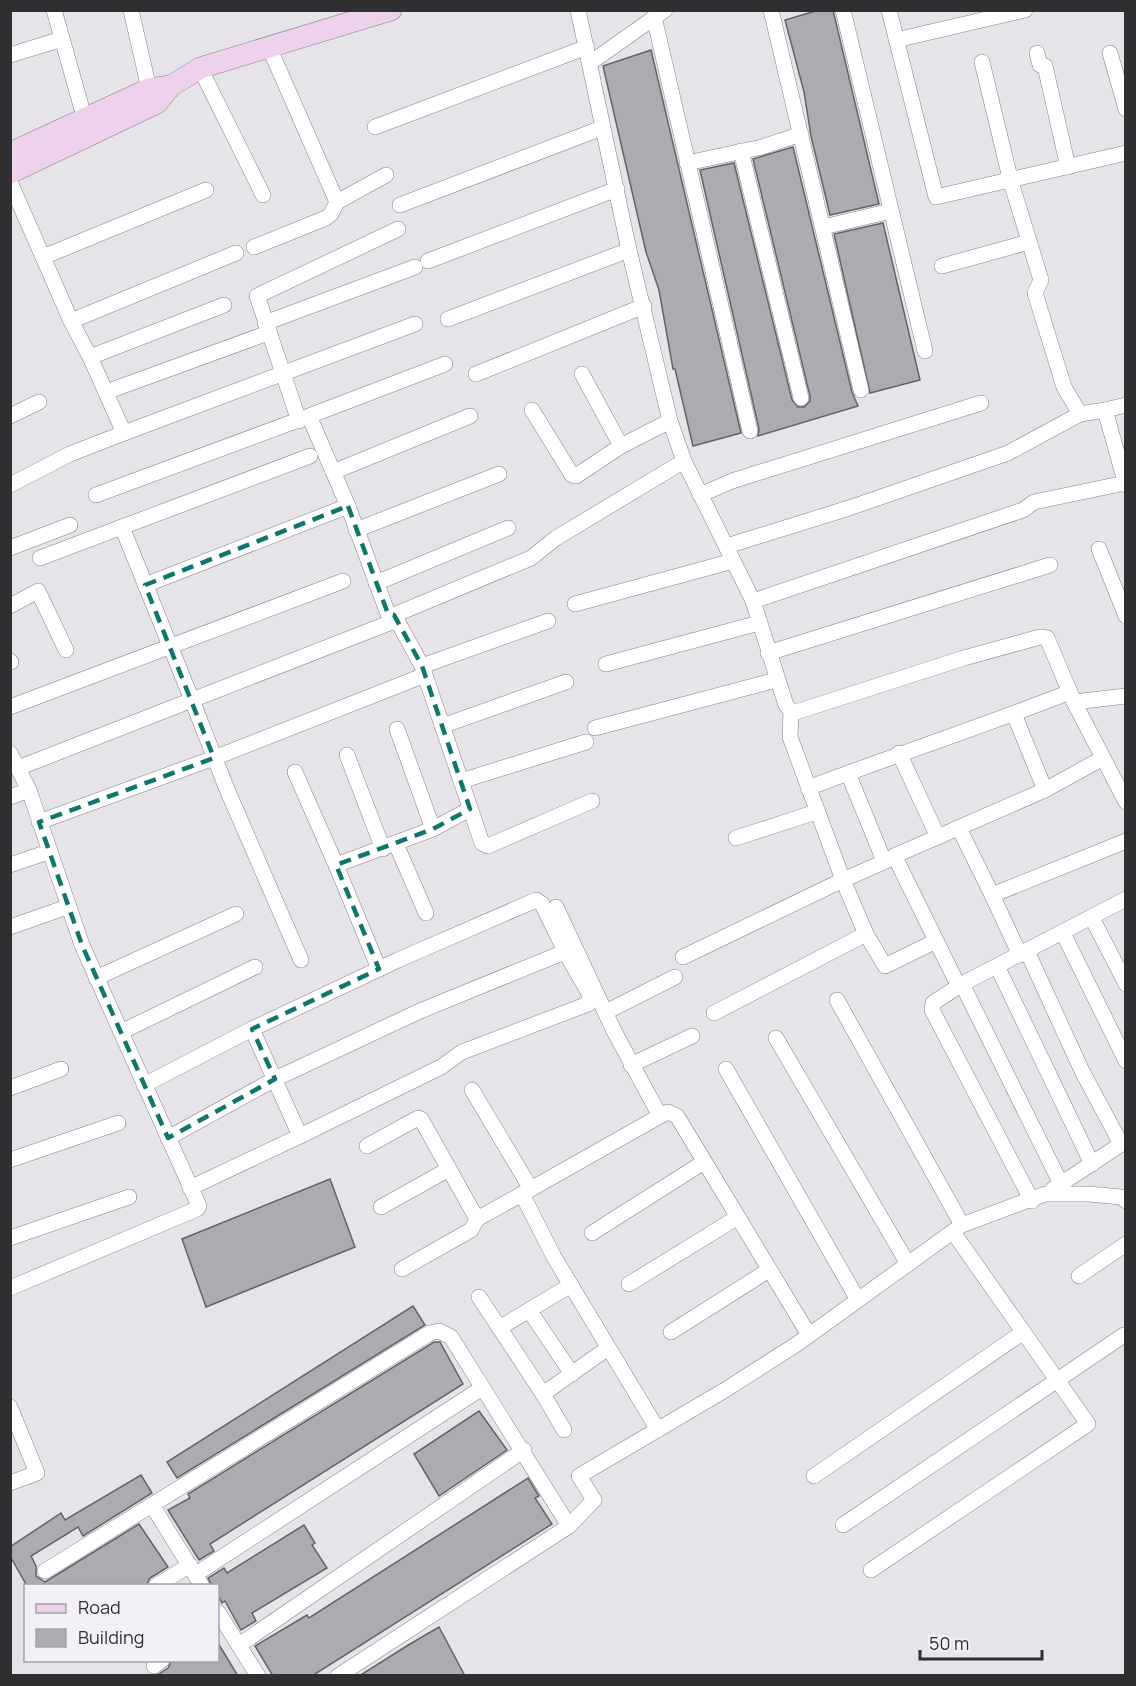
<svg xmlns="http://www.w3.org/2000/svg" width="1136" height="1686" font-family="Manrope,sans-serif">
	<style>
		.building { fill: #aaacb1; stroke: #636469; stroke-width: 1.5 }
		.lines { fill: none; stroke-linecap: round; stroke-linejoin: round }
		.street-casing { stroke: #838187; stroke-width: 16 }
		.secondary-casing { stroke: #838187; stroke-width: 22 }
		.street { stroke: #fff; stroke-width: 15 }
		.secondary { stroke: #eed2eb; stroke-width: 21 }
		.marked { fill: none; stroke: #0f766e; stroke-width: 4.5; stroke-dasharray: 12 8; stroke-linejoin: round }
	</style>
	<rect width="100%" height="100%" fill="#e6e3e9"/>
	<!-- building -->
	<g class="building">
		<polygon points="819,10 833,10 879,204 830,215 811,136 804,92 785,20"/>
		<polygon points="651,50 741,433 693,446 675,369 673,369 659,290 646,252 603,66"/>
		<polygon points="793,147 852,392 858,406 758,436 759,429 700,170 734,163 792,400 798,407 804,407 810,401 810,396 753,159"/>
		<polygon points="883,223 920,380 870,393 834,234"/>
		<polygon points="330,1179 355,1247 206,1307 182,1239"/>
		<polygon points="413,1306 425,1325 177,1478 167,1462"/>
		<polygon points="434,1342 440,1342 463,1384 210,1544 214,1551 199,1560 168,1510 190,1498 188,1494"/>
		<polygon points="479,1411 507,1450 439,1496 414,1454"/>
		<polygon points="141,1475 152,1493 83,1536 78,1527 31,1556 36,1566 36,1576 45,1582 139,1524 168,1567 150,1578 146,1586 27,1586 10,1556 10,1547 61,1513 65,1520"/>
		<polygon points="528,1478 539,1496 535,1498 552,1524 312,1676 273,1676 255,1646 307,1615 309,1618"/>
		<polygon points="304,1525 315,1543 312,1545 327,1568 252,1613 256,1621 241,1630 225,1601 222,1603 218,1595 218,1586 212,1586 208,1578 224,1568 227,1573"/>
		<polygon points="439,1627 465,1676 359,1676 410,1644"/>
		<polygon points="218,1643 238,1676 156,1676 168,1668 172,1660 218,1660"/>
	</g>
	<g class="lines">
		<!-- street casing -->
		<g class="street-casing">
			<g id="street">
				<polyline points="54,10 85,120"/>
				<polyline points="131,10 149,89"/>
				<polyline points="578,10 629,250 670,421 684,461 753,601 786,705 791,711 796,712 964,658 1040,637 1047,638 1074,702 1126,802"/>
				<polyline points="771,10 861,390"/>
				<polyline points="843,10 925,351"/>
				<polyline points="889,10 936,197 1126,153"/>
				<polyline points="654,17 750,431"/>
				<polyline points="896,40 1025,10"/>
				<polyline points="269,47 337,202 386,175"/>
				<polyline points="1037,53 1040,65 1045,66 1068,167"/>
				<polyline points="1110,53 1126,109"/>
				<polyline points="10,55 62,39"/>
				<polyline points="982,62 1011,182 1041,280 1035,293 1064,387 1080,414 1105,410"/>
				<polyline points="590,63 665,10"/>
				<polyline points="200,68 263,195"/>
				<polyline points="375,127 587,47"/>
				<polyline points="741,151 801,398"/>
				<polyline points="687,163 762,147 801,134"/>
				<polyline points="10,182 71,321 90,357 124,433"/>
				<polyline points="400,205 602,128"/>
				<polyline points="823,227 891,211"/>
				<polyline points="254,247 326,218 331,214 337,202"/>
				<polyline points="43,257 206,190"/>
				<polyline points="428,261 617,189"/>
				<polyline points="942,266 1029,242"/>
				<polyline points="448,319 629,250"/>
				<polyline points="71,321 236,253"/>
				<polyline points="265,323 415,267"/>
				<polyline points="90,357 224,305"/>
				<polyline points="476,374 644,306"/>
				<polyline points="582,374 621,446 670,421"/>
				<polyline points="106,392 268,333"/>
				<polyline points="1126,405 1105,410 1126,485"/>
				<polyline points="532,410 572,475 576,476 621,446"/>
				<polyline points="10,416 39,402"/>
				<polyline points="309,416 445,364"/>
				<polyline points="299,421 257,296 398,229"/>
				<polyline points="333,472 470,416"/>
				<polyline points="10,485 70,454 124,433 415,324"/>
				<polyline points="96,495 309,416 348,506"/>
				<polyline points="700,495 732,481 981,403"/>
				<polyline points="356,530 499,474"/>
				<polyline points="727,546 849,508 1008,453 1080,414"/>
				<polyline points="10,548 70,525"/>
				<polyline points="1099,549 1126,616"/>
				<polyline points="40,558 310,456"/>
				<polyline points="376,583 508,528"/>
				<polyline points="145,585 348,506 388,614 394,615"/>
				<polyline points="753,601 1023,510 1034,502 1125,483"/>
				<polyline points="575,604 733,561"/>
				<polyline points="10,606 38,591 66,650"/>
				<polyline points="768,653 1050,565"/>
				<polyline points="10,661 11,662"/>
				<polyline points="606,664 759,623"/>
				<polyline points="422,666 548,621"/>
				<polyline points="1074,702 1126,696"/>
				<polyline points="10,707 343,581"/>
				<polyline points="791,711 790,737 843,880 895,857 955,979"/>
				<polyline points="1014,714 1045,790"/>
				<polyline points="442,726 566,682"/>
				<polyline points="595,728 776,680"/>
				<polyline points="397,729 433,829"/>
				<polyline points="10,753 29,790 82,945 199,1206 197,1209 10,1288"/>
				<polyline points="899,753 938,837"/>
				<polyline points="347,755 383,849"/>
				<polyline points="18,768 192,700 122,527"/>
				<polyline points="295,772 336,865 433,829 470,809"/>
				<polyline points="848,773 884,861"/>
				<polyline points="461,781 586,742"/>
				<path d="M808 788C895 755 983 726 1070 692"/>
				<polyline points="10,797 29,790"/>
				<polyline points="592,801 488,846 482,843 422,666 394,615 531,558 556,538 684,461"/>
				<polyline points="39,822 214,758 425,675"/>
				<polyline points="959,828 992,895"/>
				<polyline points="736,838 816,812"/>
				<polyline points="396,844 426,913"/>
				<polyline points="894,856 1045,790 1103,758"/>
				<polyline points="10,865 48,852"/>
				<polyline points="336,865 379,969"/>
				<polyline points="556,907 614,1031 660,1116 668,1112 677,1116 809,1335"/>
				<polyline points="1092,918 1126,984"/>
				<polyline points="10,927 67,907"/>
				<polyline points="1063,933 1126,1061"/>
				<polyline points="1027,951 1082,1071 1121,1144"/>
				<polyline points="1020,955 992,895 1126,841"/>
				<polyline points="683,957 843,880 866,934 885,966 936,941"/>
				<polyline points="301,960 226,787 192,700 397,620"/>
				<polyline points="997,966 1092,1164"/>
				<polyline points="96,978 236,914"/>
				<polyline points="962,984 1061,1184"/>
				<polyline points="837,1000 962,1225"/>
				<polyline points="606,1012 675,977"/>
				<polyline points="714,1013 866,934"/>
				<polyline points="121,1032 255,967"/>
				<polyline points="776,1038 908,1264"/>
				<polyline points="631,1065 692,1036"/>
				<polyline points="726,1069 858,1300"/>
				<polyline points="144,1085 252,1029 398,960 536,900 542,904 563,947 562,953 420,1011 275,1079 168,1138"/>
				<polyline points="10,1088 61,1069"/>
				<polyline points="472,1090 531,1189"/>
				<polyline points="300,1136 441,1067 462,1052 588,1004 590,995 564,950"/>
				<polyline points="367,1146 418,1118 421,1119 477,1219 522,1194"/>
				<polyline points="10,1160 118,1123"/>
				<polyline points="190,1188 300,1136 252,1029"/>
				<polyline points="1053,1189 1126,1141"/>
				<polyline points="1032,1201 932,1010 933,1003 962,984 1126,899"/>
				<polyline points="381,1207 449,1169"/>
				<polyline points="592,1233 704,1162"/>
				<polyline points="10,1238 129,1197"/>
				<polyline points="402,1269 471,1230 477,1219"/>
				<polyline points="1079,1276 1126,1244"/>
				<polyline points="629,1284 738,1217"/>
				<polyline points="479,1297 543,1394 564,1430"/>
				<polyline points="529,1310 572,1374"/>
				<polyline points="501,1327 571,1285"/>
				<polyline points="671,1332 769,1270"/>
				<polyline points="543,1394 608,1348"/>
				<polyline points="10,1407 37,1473 10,1483"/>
				<polyline points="658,1430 554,1257 522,1194 660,1116"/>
				<polyline points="814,1476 1022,1333"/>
				<polyline points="152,1505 202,1586"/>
				<polyline points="843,1525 1124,1335"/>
				<polyline points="871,1570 1088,1424 953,1232"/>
				<polyline points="45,1571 430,1333 439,1331 451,1337 569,1526"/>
				<polyline points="196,1574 482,1388"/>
				<polyline points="156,1586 190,1565"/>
				<polyline points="218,1612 258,1676"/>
				<polyline points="239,1645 524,1450"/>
				<polyline points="154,1666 162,1660"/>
				<polyline points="338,1676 569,1526 594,1500 579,1476 725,1390 797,1344 962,1225 1045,1194 1089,1194 1121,1197 1126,1201"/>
			</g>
		</g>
		<!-- secondary casing -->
		<g class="secondary-casing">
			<g id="secondary">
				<polyline points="10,153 149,89 171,86 200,68 391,10"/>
				<polyline points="10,173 157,103 171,86"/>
			</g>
		</g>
		<!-- street -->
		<use href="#street" class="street"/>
		<!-- secondary -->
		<use href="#secondary" class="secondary"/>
	</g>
	<!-- marked area -->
	<path class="marked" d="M348 506 388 614 394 615 422 666 470 809 433 829 336 865 379 969 252 1029 275 1079 168 1138 82 945 39 822 214 758 145 585Z"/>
	<!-- border -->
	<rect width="1136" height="1686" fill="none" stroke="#2f2f31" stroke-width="24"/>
	<!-- legend -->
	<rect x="24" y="1584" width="195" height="78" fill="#f3f1f7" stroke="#a5a3a8" stroke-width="1.5"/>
	<rect x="36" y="1604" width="30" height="9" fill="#eed2eb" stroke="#a5a3a8" stroke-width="1.5"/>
	<text x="78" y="1614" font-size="18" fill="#2f2f31">Road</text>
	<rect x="36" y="1629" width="30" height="18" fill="#aaacb1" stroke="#a5a3a8" stroke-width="1.5"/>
	<text x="78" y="1644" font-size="18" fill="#2f2f31">Building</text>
	<!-- scale -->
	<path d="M920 1650v9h122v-9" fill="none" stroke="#2f2f31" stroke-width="3"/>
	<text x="929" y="1650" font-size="18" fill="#2f2f31" stroke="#f3f1f7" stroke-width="4.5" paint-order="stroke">50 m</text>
</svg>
